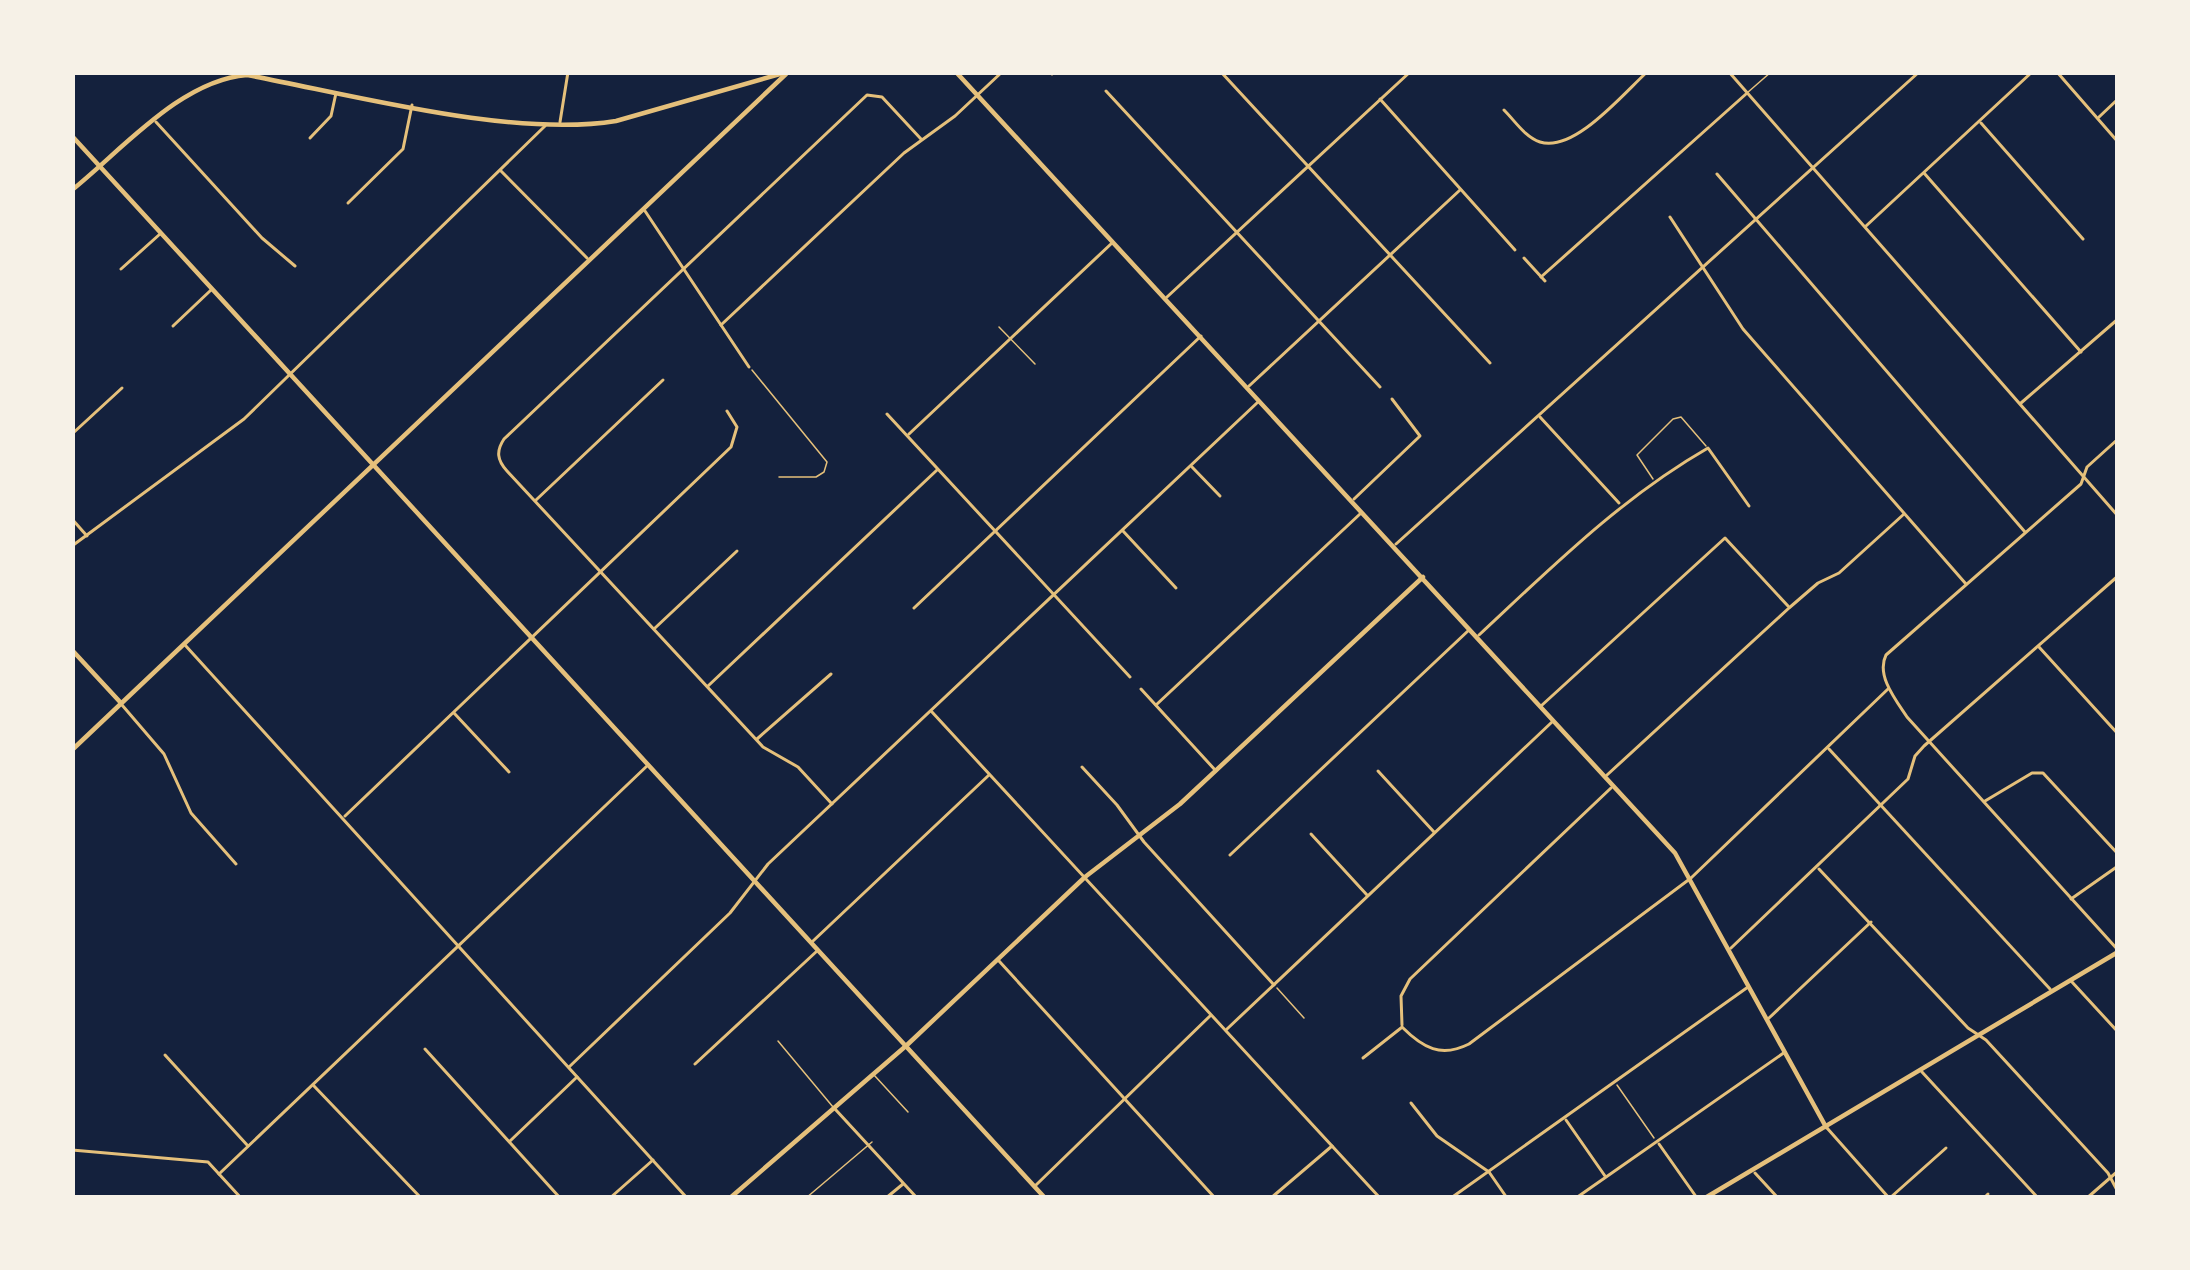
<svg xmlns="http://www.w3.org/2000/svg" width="2190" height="1270" font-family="'PT Sans',sans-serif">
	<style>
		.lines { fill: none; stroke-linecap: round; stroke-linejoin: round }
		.service { stroke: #e5c07b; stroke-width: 1.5 }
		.minor { stroke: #e5c07b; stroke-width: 3 }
		.tertiary { stroke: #e5c07b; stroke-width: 4.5 }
		.secondary { stroke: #e5c07b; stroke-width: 4.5 }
	</style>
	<rect width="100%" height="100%" fill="#14213d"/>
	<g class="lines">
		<!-- service -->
		<g class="service">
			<polyline points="1747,93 1771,72"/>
			<polyline points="999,327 1035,364"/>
			<polyline points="752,370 827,462 824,472 816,477 779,477"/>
			<polyline points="1653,479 1637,455 1673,419 1681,417 1706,446"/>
			<polyline points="1277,988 1304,1018"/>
			<polyline points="778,1041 833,1107"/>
			<polyline points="874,1075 908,1112"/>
			<polyline points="1617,1085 1654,1138"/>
			<polyline points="806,1198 872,1142"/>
		</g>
		<!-- minor -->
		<g class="minor">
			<polyline points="1050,72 1052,74"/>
			<polyline points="1221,72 1490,363"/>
			<polyline points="1729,72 2118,516"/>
			<polyline points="2057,72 2118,142"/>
			<polyline points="1106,91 1380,387"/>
			<polyline points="1380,99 1515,250"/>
			<path d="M1504 110C1515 121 1525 137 1540 142 1574 153 1623 94 1647 72"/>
			<polyline points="2099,117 2118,99"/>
			<polyline points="156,122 262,238 295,266"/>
			<polyline points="560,122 568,72"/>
			<polyline points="1981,123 2083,239"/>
			<polyline points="310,138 331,116 336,93"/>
			<polyline points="501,171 587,258"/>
			<polyline points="1924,173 2081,352"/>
			<polyline points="1717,174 2025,532"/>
			<polyline points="348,203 403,149 412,105"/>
			<polyline points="645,211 749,367"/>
			<polyline points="1670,217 1743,329 1966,584"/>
			<polyline points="1866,226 2032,72"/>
			<polyline points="1524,258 1545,281"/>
			<polyline points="121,269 160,234"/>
			<polyline points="1541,277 1746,94"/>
			<polyline points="1167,297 1410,72"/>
			<polyline points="721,325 904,153 955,116 1002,72"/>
			<polyline points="173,326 211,290"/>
			<polyline points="1249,386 1460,190"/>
			<polyline points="2021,403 2118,319"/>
			<polyline points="887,414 1130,677"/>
			<polyline points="1540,417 1619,503"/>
			<polyline points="72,434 122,388"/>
			<polyline points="909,434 1112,243"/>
			<path d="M2118 439 2087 467 2081 484 1886 655C1876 675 1895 699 1907 717L2118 950"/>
			<polyline points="1192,467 1220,496"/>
			<polyline points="1354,499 1420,436 1392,399"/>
			<polyline points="536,500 663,380"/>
			<polyline points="72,519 87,536"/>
			<polyline points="1123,531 1176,588"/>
			<polyline points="1396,544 1919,72"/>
			<polyline points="72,546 244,419 545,126"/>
			<polyline points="914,608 1201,336"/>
			<polyline points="655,628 737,551"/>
			<path d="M1479 635C1552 567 1621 498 1708 448L1749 506"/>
			<polyline points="185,645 687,1198"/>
			<polyline points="2039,647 2118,734"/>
			<polyline points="708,686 937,470"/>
			<polyline points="1141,689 1216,771"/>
			<polyline points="122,705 164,754 191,813 236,864"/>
			<polyline points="1156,705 1360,514"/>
			<polyline points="1541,706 1725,538 1788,606"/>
			<polyline points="932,712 1380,1198"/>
			<polyline points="454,713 509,772"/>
			<polyline points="757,739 831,674"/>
			<polyline points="1829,749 2050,989"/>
			<polyline points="1082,767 1117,805 1144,842 1274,985"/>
			<polyline points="1378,771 1434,832"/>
			<polyline points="1607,775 1789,608 1818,583 1839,573 1904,514"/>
			<polyline points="1985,801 2032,773 2043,773 2118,854"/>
			<path d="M832 804 798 767 763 747 507 471C497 460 496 451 504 439L867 95 882 97 921 139"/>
			<polyline points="345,816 731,447 737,427 727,411"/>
			<polyline points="1311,834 1367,895"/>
			<polyline points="1230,855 1469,630"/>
			<polyline points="1819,869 1968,1028 1986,1040 2108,1173 2118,1192"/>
			<polyline points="2071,899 2118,866"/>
			<polyline points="813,941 989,775"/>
			<polyline points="1731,948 1908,779 1915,756 1924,746 2118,576"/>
			<polyline points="999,961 1215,1198"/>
			<polyline points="2072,982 2118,1032"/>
			<polyline points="1769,1018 1871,922"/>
			<polyline points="1402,1025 1401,996 1410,979 1611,788"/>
			<path d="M1402 1027C1423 1048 1441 1058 1469 1044L1691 878 1888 689"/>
			<polyline points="1227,1029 1552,722"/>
			<polyline points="425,1049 560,1198"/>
			<polyline points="165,1055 248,1146"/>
			<polyline points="1363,1058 1401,1028"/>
			<polyline points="695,1064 817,951"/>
			<polyline points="569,1067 730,913 768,864 1258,402"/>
			<polyline points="1922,1072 2038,1198"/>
			<polyline points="314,1086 421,1198"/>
			<polyline points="1411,1103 1437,1136 1489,1172 1507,1198"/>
			<polyline points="835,1109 917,1198"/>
			<polyline points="1566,1120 1605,1176"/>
			<polyline points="1827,1128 1889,1198"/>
			<polyline points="510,1141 577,1077"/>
			<polyline points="1659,1144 1697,1198"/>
			<polyline points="72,1150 208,1162 241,1198"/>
			<polyline points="1755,1173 1778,1198"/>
			<polyline points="219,1174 648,765"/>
			<polyline points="1036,1185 1210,1016"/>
			<polyline points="1891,1197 1946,1148"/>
			<polyline points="610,1198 653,1160"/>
			<polyline points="886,1198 903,1184"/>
			<polyline points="1271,1198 1332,1146"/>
			<polyline points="1451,1198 1748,987"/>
			<polyline points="1576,1198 1785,1052"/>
			<polyline points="1984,1198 1988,1194"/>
			<polyline points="2087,1198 2118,1171"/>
		</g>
		<!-- tertiary -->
		<g class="tertiary">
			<polyline points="956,72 1675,853 1826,1127"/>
			<polyline points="72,136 1045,1198"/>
			<polyline points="72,650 121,703"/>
			<polyline points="72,750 786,74"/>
			<polyline points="730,1198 907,1045 1085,877 1180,804 1423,577"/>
		</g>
		<!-- secondary -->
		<g class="secondary">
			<path d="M72 190C122 150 181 80 247 75 353 95 512 138 616 121L787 72"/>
			<polyline points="1705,1198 2118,952"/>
		</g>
	</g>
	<!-- border -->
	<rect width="2190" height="1270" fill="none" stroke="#f6f1e7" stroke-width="150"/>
</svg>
